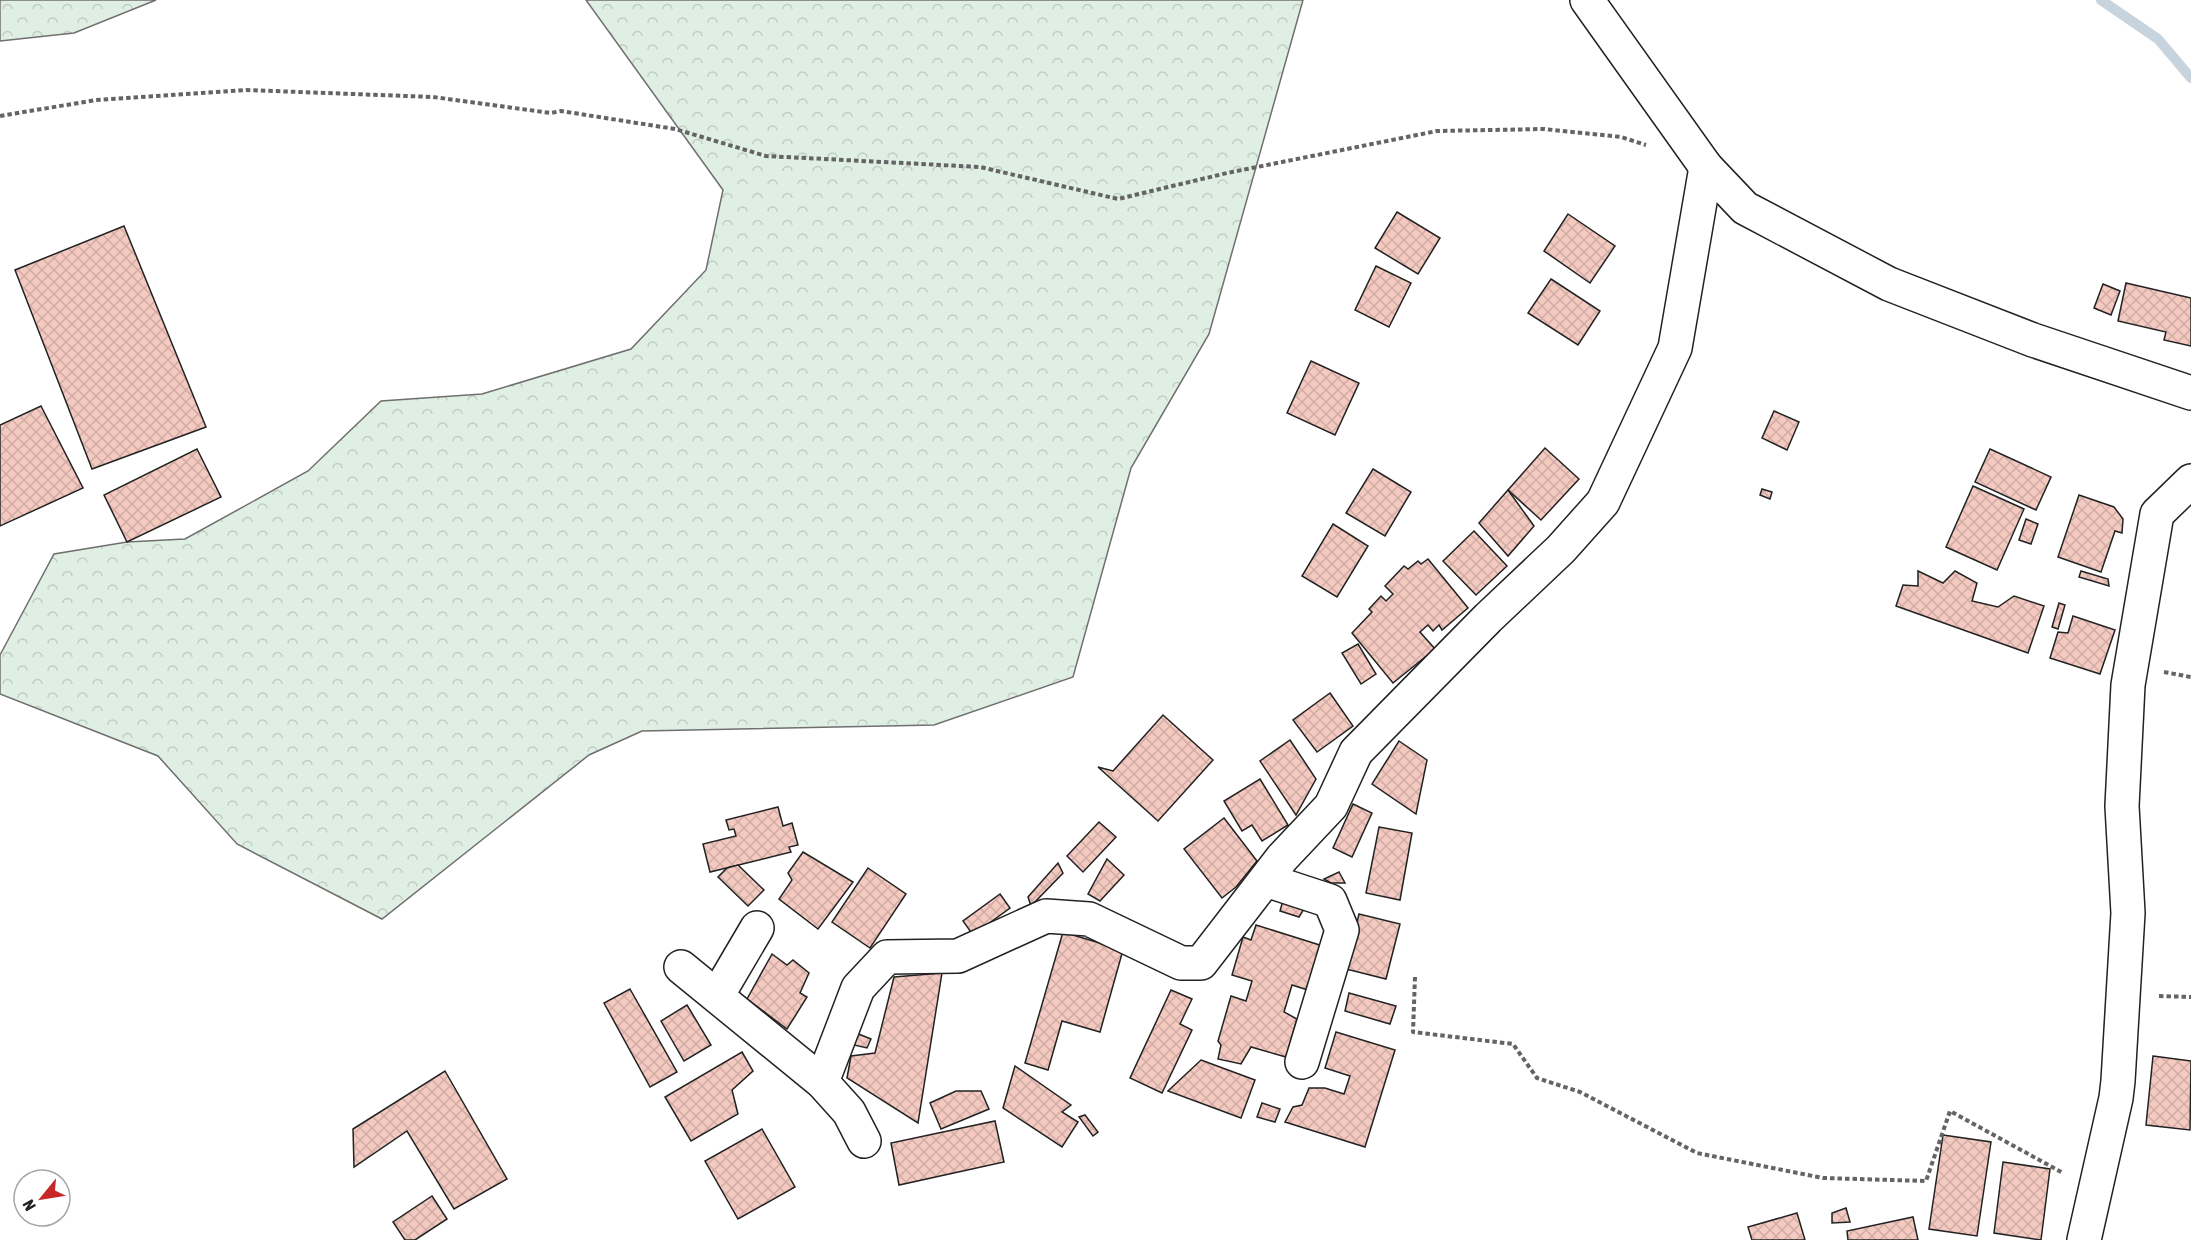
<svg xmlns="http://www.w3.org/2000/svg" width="2191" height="1240" font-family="'Asap Condensed',sans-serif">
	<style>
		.forest { fill: url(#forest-crowns); stroke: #6f6f6f; stroke-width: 1.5 }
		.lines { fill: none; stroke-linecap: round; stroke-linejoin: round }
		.stream { stroke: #c7d3dd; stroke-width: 10 }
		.building { fill: url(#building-cross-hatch); stroke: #222; stroke-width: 1.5 }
		.minor-casing { stroke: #222; stroke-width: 36 }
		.path { stroke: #646464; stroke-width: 4; stroke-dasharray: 4.5 3; stroke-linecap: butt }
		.minor { stroke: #fff; stroke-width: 33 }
	</style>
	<defs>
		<pattern id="forest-crowns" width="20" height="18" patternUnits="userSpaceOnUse" patternTransform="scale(1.5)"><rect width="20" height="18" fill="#e0efe3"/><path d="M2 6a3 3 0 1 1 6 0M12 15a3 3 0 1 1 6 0" fill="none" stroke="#c0cdc2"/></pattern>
		<pattern id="building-cross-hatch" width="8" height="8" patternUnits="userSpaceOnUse" patternTransform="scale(1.5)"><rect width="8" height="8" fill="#f3c9c0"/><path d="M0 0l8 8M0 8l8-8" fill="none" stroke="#d0aca5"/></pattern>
	</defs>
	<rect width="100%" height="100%" fill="#fff"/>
	<!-- forest -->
	<g class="forest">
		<polygon points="0,0 156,0 74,33 0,41"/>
		<polygon points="586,0 1303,0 1209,334 1131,468 1073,677 934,725 642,731 589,755 382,919 237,844 158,756 0,694 0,655 54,554 127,542 185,539 308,471 381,401 482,394 631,349 706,270 723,190"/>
	</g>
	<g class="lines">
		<!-- stream -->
		<polyline class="stream" points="2101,0 2158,39 2191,78"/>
	</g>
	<!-- building -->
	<g class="building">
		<polygon points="1397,212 1440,238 1418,274 1375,248"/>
		<polygon points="1568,214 1615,246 1590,283 1544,251"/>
		<polygon points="124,226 206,427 92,469 15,270"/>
		<polygon points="1376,266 1411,283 1389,327 1355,310"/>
		<polygon points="1551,279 1600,311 1578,345 1528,313"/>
		<polygon points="2126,283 2191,298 2191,346 2164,340 2166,332 2118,321"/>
		<polygon points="2103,284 2120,291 2111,315 2094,308"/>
		<polygon points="1311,361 1359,383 1335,435 1287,413"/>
		<polygon points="41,406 83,488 0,526 0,425"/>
		<polygon points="1774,411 1799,422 1787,450 1762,438"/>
		<polygon points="1545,448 1579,479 1541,520 1508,490"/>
		<polygon points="197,449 221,497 127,542 104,495"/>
		<polygon points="1990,449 2051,477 2036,510 1975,482"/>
		<polygon points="1373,469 1411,492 1385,536 1346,513"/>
		<polygon points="1973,486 2024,509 1997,570 1946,547"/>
		<polygon points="1762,489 1772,492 1770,499 1760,495"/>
		<polygon points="1508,490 1534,526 1508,556 1479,523"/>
		<polygon points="2079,495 2114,507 2123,519 2122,533 2115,531 2101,572 2058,557"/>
		<polygon points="2026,519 2038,524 2031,544 2019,540"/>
		<polygon points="1333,524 1368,546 1337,597 1302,576"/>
		<polygon points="1474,531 1507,566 1476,595 1443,561"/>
		<polygon points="1428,559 1468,608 1442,630 1439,625 1433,631 1428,625 1420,632 1435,649 1393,683 1352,633 1372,612 1369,609 1381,596 1386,601 1393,594 1385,586 1404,566 1408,569 1418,561 1421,564"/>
		<polygon points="1918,571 1943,583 1955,571 1977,583 1972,601 1998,607 2014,596 2044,606 2028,653 1896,606 1903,585 1918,586"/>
		<polygon points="2081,571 2108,579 2109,586 2079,577"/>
		<polygon points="2059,603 2065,605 2058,629 2052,627"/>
		<polygon points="2073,616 2115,630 2100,674 2050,658 2058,632 2068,633"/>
		<polygon points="1358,644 1376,674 1361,684 1342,653"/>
		<polygon points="1330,693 1353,726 1317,752 1293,720"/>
		<polygon points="1163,715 1213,760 1158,821 1098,767 1113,771"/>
		<polygon points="1290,740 1316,779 1296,815 1260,761"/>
		<polygon points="1399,741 1427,760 1416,814 1372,784"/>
		<polygon points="1260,779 1288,825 1262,841 1252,825 1242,831 1224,801"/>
		<polygon points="1353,804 1372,813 1352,857 1333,848"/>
		<polygon points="778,807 783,826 792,823 798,845 789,847 791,852 710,872 703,844 736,836 734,829 729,830 726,820"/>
		<polygon points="1224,818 1257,861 1236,887 1222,898 1184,849"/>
		<polygon points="1099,822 1116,837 1083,872 1067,856"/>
		<polygon points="1379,827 1412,833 1400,900 1366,893"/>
		<polygon points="803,852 853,882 818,929 779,899 792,880 788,873"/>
		<polygon points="1107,859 1124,875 1100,901 1088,894"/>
		<polygon points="1058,863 1063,873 1031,906 1028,897"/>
		<polygon points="738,865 764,890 748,906 718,877 727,868"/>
		<polygon points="868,868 906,894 870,948 832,922"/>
		<polygon points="1339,872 1345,883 1331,883 1324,879"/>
		<polygon points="1000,894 1010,908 973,935 963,921"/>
		<polygon points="1284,897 1307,904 1299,917 1280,911"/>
		<polygon points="1359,914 1400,924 1386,979 1346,969"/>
		<polygon points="1256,925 1323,946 1311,991 1292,985 1284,1012 1297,1019 1286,1057 1251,1047 1241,1064 1218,1059 1221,1045 1218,1041 1231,996 1246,1001 1252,981 1232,975 1243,937 1251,940"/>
		<polygon points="1063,932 1123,950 1100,1032 1062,1021 1048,1070 1025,1063"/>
		<polygon points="772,954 787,965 793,960 809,973 800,993 807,997 787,1029 747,999"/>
		<polygon points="942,973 918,1123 847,1078 851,1056 875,1053 894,977"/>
		<polygon points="630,989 677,1072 650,1087 604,1003"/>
		<polygon points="1171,990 1192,999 1180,1024 1192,1030 1162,1093 1130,1078"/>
		<polygon points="1349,993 1396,1006 1390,1024 1345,1011"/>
		<polygon points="687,1005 711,1045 684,1061 661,1021"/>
		<polygon points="1336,1032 1395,1050 1365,1147 1285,1122 1293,1107 1302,1105 1309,1088 1325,1088 1344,1094 1350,1076 1325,1068"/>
		<polygon points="856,1033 871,1039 867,1048 854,1045"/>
		<polygon points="742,1052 753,1071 732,1090 738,1114 691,1141 665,1097"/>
		<polygon points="2153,1056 2191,1061 2190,1130 2146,1125"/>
		<polygon points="1201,1060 1255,1080 1241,1118 1168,1091"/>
		<polygon points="1015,1066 1071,1105 1062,1112 1078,1122 1062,1147 1003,1108"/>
		<polygon points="445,1071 507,1179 454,1209 407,1131 354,1167 353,1129"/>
		<polygon points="956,1091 981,1091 989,1109 941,1129 930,1103"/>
		<polygon points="1262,1103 1280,1109 1275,1122 1257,1117"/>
		<polygon points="1085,1115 1098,1132 1093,1136 1079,1117"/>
		<polygon points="995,1121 1004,1162 899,1185 891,1143"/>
		<polygon points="762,1129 795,1187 738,1219 705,1161"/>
		<polygon points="1943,1135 1991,1142 1977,1236 1929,1229"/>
		<polygon points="2003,1162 2050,1169 2041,1240 1994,1233"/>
		<polygon points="432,1196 447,1219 415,1240 405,1240 393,1222"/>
		<polygon points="1846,1208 1850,1222 1832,1223 1832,1213"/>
		<polygon points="1797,1213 1805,1240 1752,1240 1748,1227"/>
		<polygon points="1913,1217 1918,1240 1848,1240 1847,1231"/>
	</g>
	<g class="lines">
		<!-- minor casing -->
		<g class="minor-casing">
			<g id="minor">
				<polyline points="1587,0 1706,167 1745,208 1889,284 2033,340 2191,393"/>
				<polyline points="1266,880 1330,901 1342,930 1302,1062"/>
				<polyline points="681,967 822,1082 849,1112 864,1141"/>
				<polyline points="717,996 757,928"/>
				<polyline points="822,1082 858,988 887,957 958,956 1046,916 1089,919 1181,963 1201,963 1282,858 1331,806 1356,752 1488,618 1561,549 1603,502 1675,348 1706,167"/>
				<polyline points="2084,1240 2116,1098 2118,1081 2128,913 2122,806 2128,685 2157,514 2191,481"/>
			</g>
		</g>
		<!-- path -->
		<g class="path">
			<polyline points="0,116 96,100 246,90 433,97 551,113 561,111 675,129 766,156 980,167 1118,199 1227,173 1437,131 1544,129 1621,137 1646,145"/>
			<polyline points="2164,672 2191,677"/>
			<polyline points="1415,977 1413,1032 1513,1044 1537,1078 1580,1092 1697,1153 1823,1178 1926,1181 1950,1111 2063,1173"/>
			<polyline points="2159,996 2191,997"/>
		</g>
		<!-- minor -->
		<use href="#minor" class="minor"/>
	</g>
	<!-- north arrow -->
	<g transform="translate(42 1198) rotate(240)"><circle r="28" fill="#ffffff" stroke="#a7a7a7" stroke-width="1.5"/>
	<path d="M0-4.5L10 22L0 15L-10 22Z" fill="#c62828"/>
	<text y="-9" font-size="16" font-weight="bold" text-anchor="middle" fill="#222222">N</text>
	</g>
</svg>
